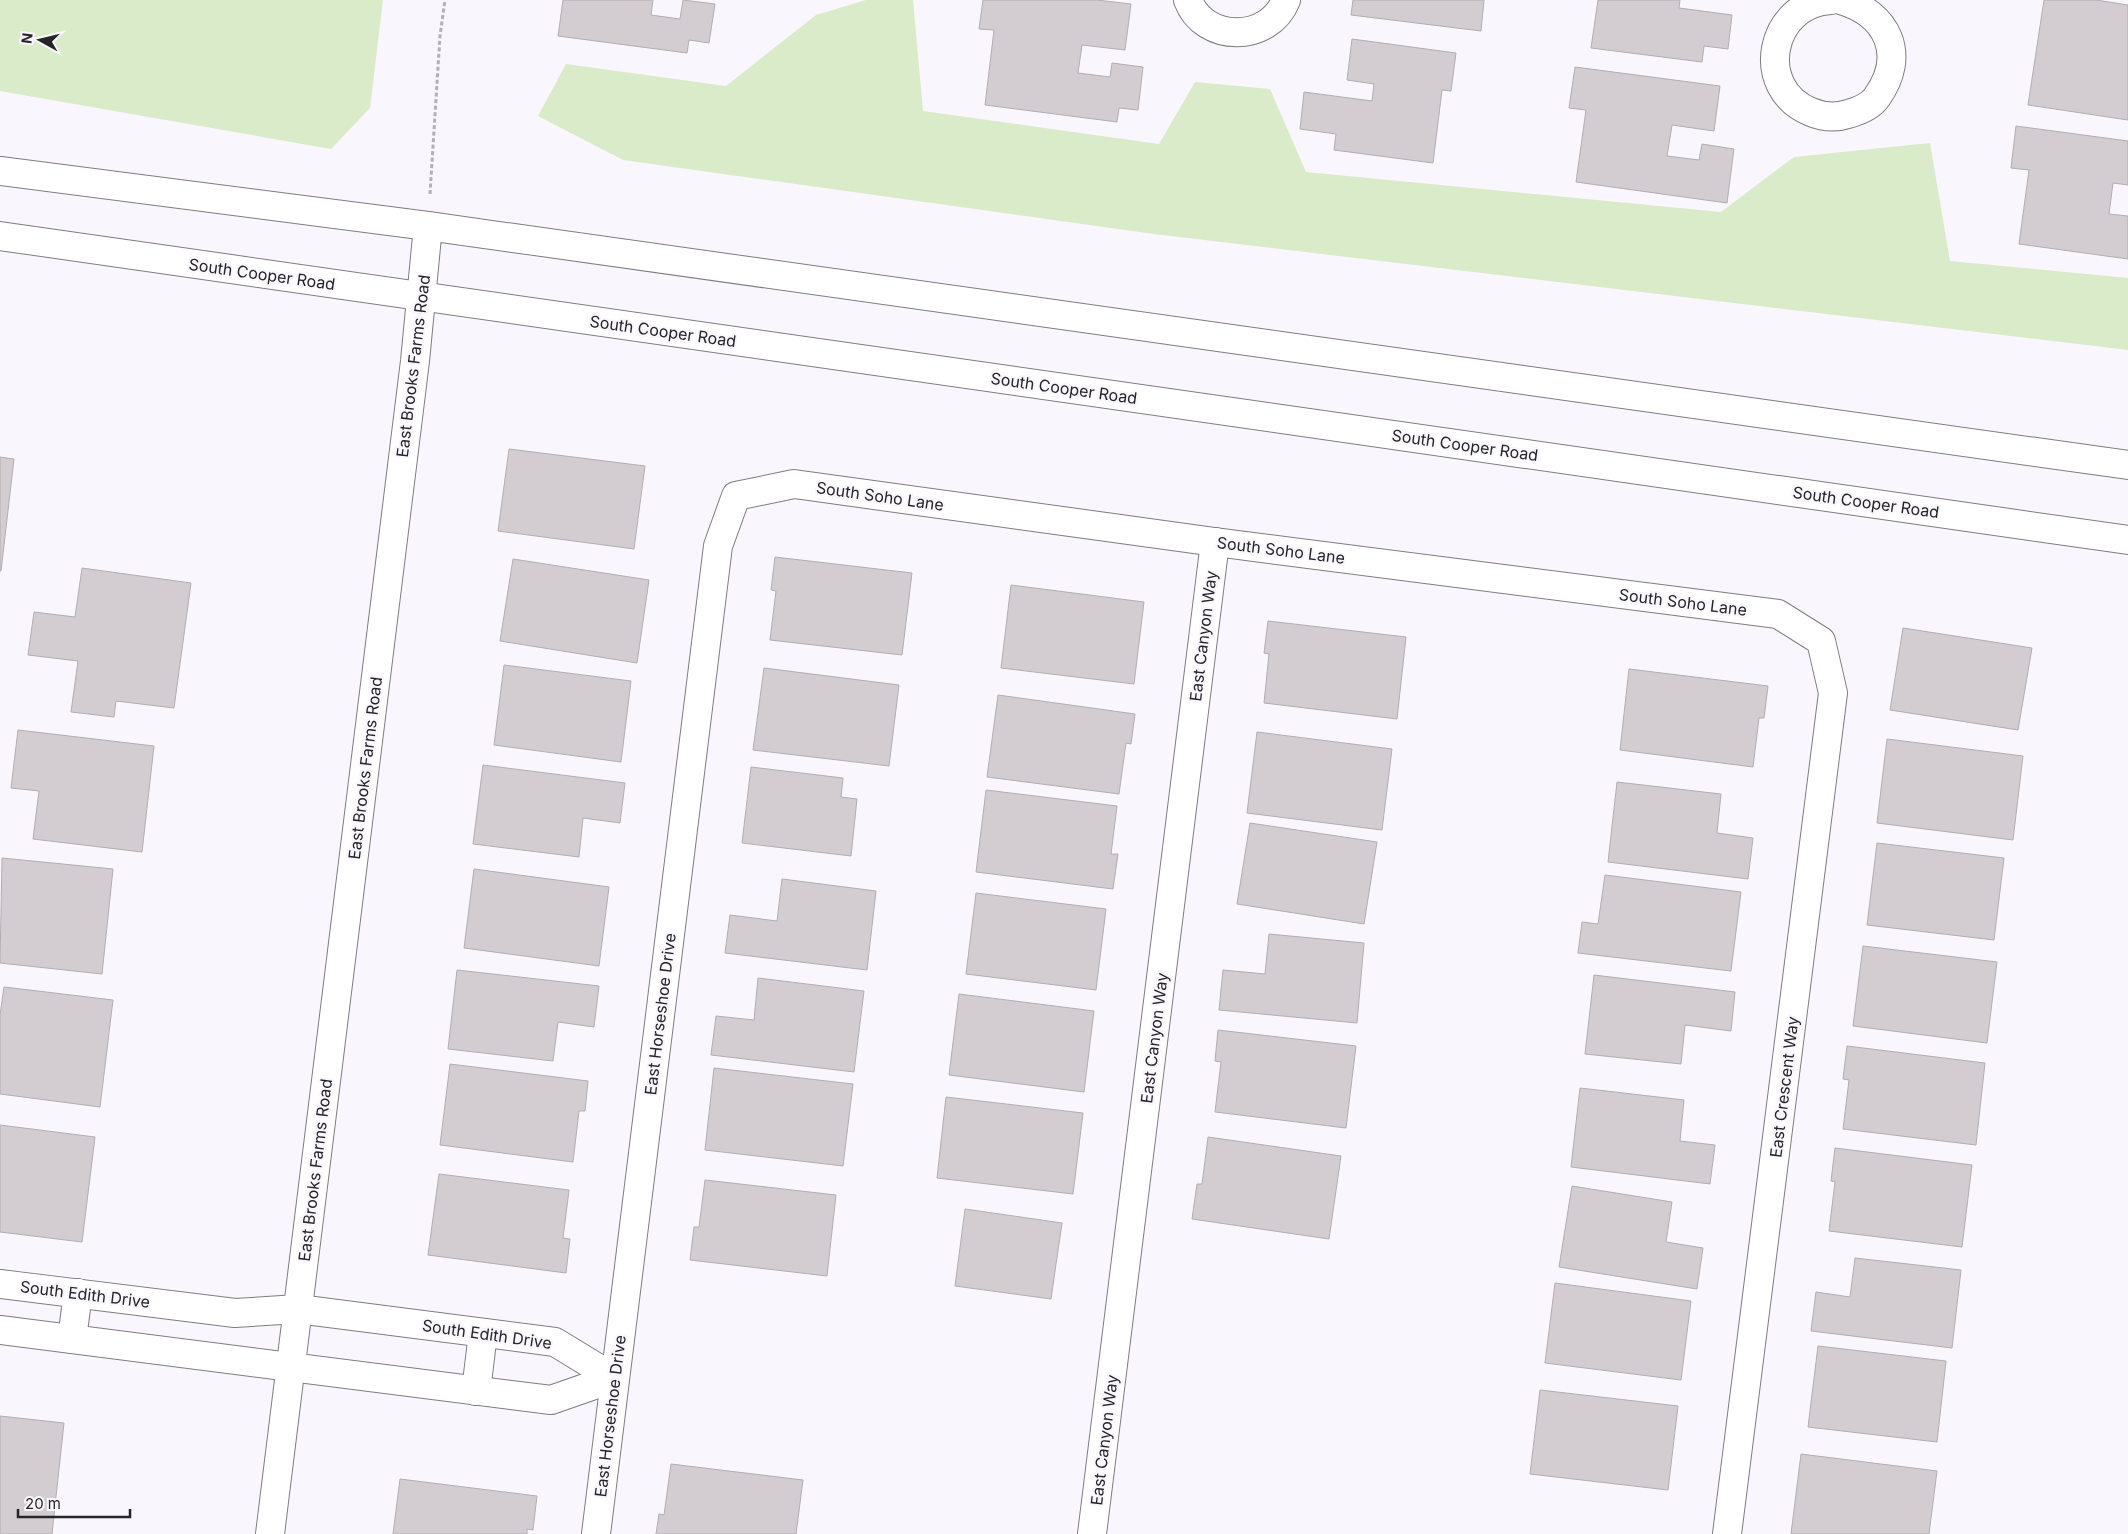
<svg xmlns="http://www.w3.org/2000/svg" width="2128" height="1534" font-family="Inter,sans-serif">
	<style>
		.green { fill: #d9ebc8 }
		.building { fill: #d3cdd2; stroke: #b3adb2 }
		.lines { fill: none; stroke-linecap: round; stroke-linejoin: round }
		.minor-casing { stroke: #7f7c82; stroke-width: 30 }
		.secondary-casing { stroke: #7f7c82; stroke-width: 30 }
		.path { stroke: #b2afb5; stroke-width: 3; stroke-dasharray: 4 2.5; stroke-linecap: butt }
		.minor { stroke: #fff; stroke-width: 28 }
		.secondary { stroke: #fff; stroke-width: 28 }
		.labels { text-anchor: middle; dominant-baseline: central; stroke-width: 4.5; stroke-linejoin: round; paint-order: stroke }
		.street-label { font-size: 16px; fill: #252427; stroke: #faf6fd }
	</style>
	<rect width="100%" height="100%" fill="#faf6fd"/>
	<!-- green -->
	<g class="green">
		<polygon points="0,0 383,0 370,108 331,149 0,91"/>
		<polygon points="866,0 913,0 923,111 1159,144 1195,82 1270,89 1306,172 1721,212 1794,157 1930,143 1950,261 2128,278 2128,350 1154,234 623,160 538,116 566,64 726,86 816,15"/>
	</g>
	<!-- building -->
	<g class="building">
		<polygon points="563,0 653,0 651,15 680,19 683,0 715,4 709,43 689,40 687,53 558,36"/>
		<polygon points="983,0 1097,0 1131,4 1125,50 1082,45 1078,73 1110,77 1112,63 1143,67 1138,110 1119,108 1117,122 985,105 994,30 979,29"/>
		<polygon points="1353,0 1484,0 1481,31 1351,15"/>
		<polygon points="1598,0 1680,0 1679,8 1732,15 1728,49 1704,46 1702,62 1591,48"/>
		<polygon points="2044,0 2096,0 2128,5 2128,120 2028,105"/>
		<polygon points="1352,39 1456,53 1451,91 1442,90 1433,163 1334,150 1336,134 1300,129 1304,92 1372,101 1374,84 1347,80"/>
		<polygon points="1575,67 1720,86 1714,131 1672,125 1667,156 1699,160 1702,144 1734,149 1727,203 1576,182 1586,110 1569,108"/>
		<polygon points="2016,126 2128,141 2128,185 2113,183 2109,214 2128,216 2128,259 2019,244 2029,170 2011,168"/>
		<polygon points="509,449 645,466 634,549 498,531"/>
		<polygon points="0,457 14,459 1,571 0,571"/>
		<polygon points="775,557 912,573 902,655 770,640 776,591 771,590"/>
		<polygon points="513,559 649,580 637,663 500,641"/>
		<polygon points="82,568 191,583 174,708 116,701 114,717 71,712 78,661 28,655 34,612 75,617"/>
		<polygon points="1011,585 1144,602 1134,684 1001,668"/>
		<polygon points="1268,621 1406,637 1397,719 1264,703 1269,654 1264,653"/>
		<polygon points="1903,628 2032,648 2018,730 1890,710"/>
		<polygon points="504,665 631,681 621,762 494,745"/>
		<polygon points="764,668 899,685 889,766 753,750"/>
		<polygon points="1629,669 1768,686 1764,718 1759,718 1753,767 1620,750"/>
		<polygon points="998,695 1135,714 1131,744 1126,743 1119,794 987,777"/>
		<polygon points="18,730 154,746 142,852 33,839 39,791 11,788"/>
		<polygon points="1257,732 1392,749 1382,830 1247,813"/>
		<polygon points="1887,739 2023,756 2013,840 1877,823"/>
		<polygon points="483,765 625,783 620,823 583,818 579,857 473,844"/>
		<polygon points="751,767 843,778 841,797 857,799 851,856 742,843"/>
		<polygon points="1617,782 1721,794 1717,833 1753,838 1748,879 1608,862"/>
		<polygon points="986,790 1117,806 1111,854 1118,854 1113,889 976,872"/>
		<polygon points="1250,823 1377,842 1364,924 1237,904"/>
		<polygon points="1877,843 2004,858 1994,940 1867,925"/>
		<polygon points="2,858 113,869 102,974 0,963"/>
		<polygon points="474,869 609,887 599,966 464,948"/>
		<polygon points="1605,875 1741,892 1731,971 1578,953 1582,922 1598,924"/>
		<polygon points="782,879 876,891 867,970 725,953 730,915 777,921"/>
		<polygon points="976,893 1106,909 1096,990 966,974"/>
		<polygon points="1269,934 1364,943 1357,1023 1219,1010 1223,970 1265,974"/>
		<polygon points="1863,946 1997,962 1987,1043 1853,1026"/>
		<polygon points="457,970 599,986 594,1027 558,1022 553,1061 448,1049"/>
		<polygon points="1594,975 1735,992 1731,1031 1685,1025 1681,1064 1585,1054"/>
		<polygon points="758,978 864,991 854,1072 711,1055 716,1016 754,1020"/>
		<polygon points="4,987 113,1000 100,1107 0,1094 0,1015"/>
		<polygon points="959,994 1094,1011 1084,1092 949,1075"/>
		<polygon points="1218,1030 1356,1046 1346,1128 1215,1112 1221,1062 1215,1061"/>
		<polygon points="1847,1046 1985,1063 1976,1145 1843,1129 1849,1080 1843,1079"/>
		<polygon points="450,1064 588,1081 585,1111 579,1111 573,1162 440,1145"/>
		<polygon points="714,1068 853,1084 843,1166 705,1150"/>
		<polygon points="1580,1088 1684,1100 1680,1141 1715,1145 1710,1184 1571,1167"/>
		<polygon points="946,1097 1083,1113 1073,1194 937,1178"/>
		<polygon points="0,1125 95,1137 82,1242 0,1232"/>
		<polygon points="1208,1137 1341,1156 1329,1239 1192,1219 1197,1184 1202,1184"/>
		<polygon points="1835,1148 1972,1165 1962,1247 1829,1231 1835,1182 1831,1181"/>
		<polygon points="439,1174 569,1190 563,1238 570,1239 566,1273 428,1255"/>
		<polygon points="705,1180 836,1195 827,1276 690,1260 694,1227 699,1227"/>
		<polygon points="1572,1186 1672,1202 1666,1242 1703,1248 1697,1289 1559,1267"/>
		<polygon points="965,1209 1062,1223 1051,1299 955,1286"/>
		<polygon points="1855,1258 1961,1270 1952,1348 1811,1331 1816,1292 1850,1297"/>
		<polygon points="1555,1283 1691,1301 1681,1380 1545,1363"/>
		<polygon points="1818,1346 1946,1361 1937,1442 1808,1427"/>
		<polygon points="1540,1390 1678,1406 1668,1490 1530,1474"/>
		<polygon points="0,1416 64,1423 52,1534 0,1534"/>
		<polygon points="1801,1454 1937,1471 1929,1534 1791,1534"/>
		<polygon points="671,1464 803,1480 796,1534 656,1534 659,1514 664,1515"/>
		<polygon points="400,1479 537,1496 533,1530 527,1529 527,1534 393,1534"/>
	</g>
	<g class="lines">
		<!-- minor casing -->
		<g class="minor-casing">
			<g id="minor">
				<path d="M1188 0C1204 43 1269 43 1286 0"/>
				<path d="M1831 0C1769 3 1753 89 1811 112 1823 117 1836 118 1848 114 1859 111 1871 106 1877 97 1907 55 1888 14 1841 0"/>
				<polyline points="0,1284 235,1313 298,1309 555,1342 614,1378"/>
				<polyline points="0,1330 551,1400 614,1378"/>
				<polyline points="72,1339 78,1293"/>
				<polyline points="476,1391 483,1333"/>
				<polyline points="270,1534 415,361 428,226"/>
				<polyline points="596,1534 718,546 736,496 794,484 1215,542 1778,614 1821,641 1833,693 1727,1534"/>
				<polyline points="1092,1534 1215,542"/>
			</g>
		</g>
		<!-- secondary casing -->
		<g class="secondary-casing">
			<g id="secondary">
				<polyline points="0,171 428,226 2128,465"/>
				<polyline points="0,236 2128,540"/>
			</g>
		</g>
		<!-- path -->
		<polyline class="path" points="430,194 440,36 445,0"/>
		<!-- minor -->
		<use href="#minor" class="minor"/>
		<!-- secondary -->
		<use href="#secondary" class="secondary"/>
	</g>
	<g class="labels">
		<!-- street labels -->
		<g class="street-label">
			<text transform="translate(262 274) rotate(8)">South Cooper Road</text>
			<text transform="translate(663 331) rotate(8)">South Cooper Road</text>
			<text transform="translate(413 366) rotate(-83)">East Brooks Farms Road</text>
			<text transform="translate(1064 388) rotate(8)">South Cooper Road</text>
			<text transform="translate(1465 445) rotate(8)">South Cooper Road</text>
			<text transform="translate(880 496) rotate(8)">South Soho Lane</text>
			<text transform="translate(1866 502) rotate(8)">South Cooper Road</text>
			<text transform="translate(1281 550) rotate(7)">South Soho Lane</text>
			<text transform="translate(1683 602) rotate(7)">South Soho Lane</text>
			<text transform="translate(1203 636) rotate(-83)">East Canyon Way</text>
			<text transform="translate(365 768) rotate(-83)">East Brooks Farms Road</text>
			<text transform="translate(660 1014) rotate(-83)">East Horseshoe Drive</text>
			<text transform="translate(1154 1038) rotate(-83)">East Canyon Way</text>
			<text transform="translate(1784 1087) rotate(-83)">East Crescent Way</text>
			<text transform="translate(315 1170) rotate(-83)">East Brooks Farms Road</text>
			<text transform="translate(85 1294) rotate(7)">South Edith Drive</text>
			<text transform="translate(487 1334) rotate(8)">South Edith Drive</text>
			<text transform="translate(610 1416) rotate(-83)">East Horseshoe Drive</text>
			<text transform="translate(1104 1440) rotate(-83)">East Canyon Way</text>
		</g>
	</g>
	<!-- north arrow -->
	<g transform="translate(40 40) rotate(278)" stroke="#faf6fd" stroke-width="4" paint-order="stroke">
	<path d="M0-4L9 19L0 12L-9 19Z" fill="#252427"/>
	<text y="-8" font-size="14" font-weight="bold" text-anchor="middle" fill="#252427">N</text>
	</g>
	<!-- scale -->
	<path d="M18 1509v8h112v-8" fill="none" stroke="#252427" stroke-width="2.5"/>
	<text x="25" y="1509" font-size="15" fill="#252427" stroke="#faf6fd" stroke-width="4" paint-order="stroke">20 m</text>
</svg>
